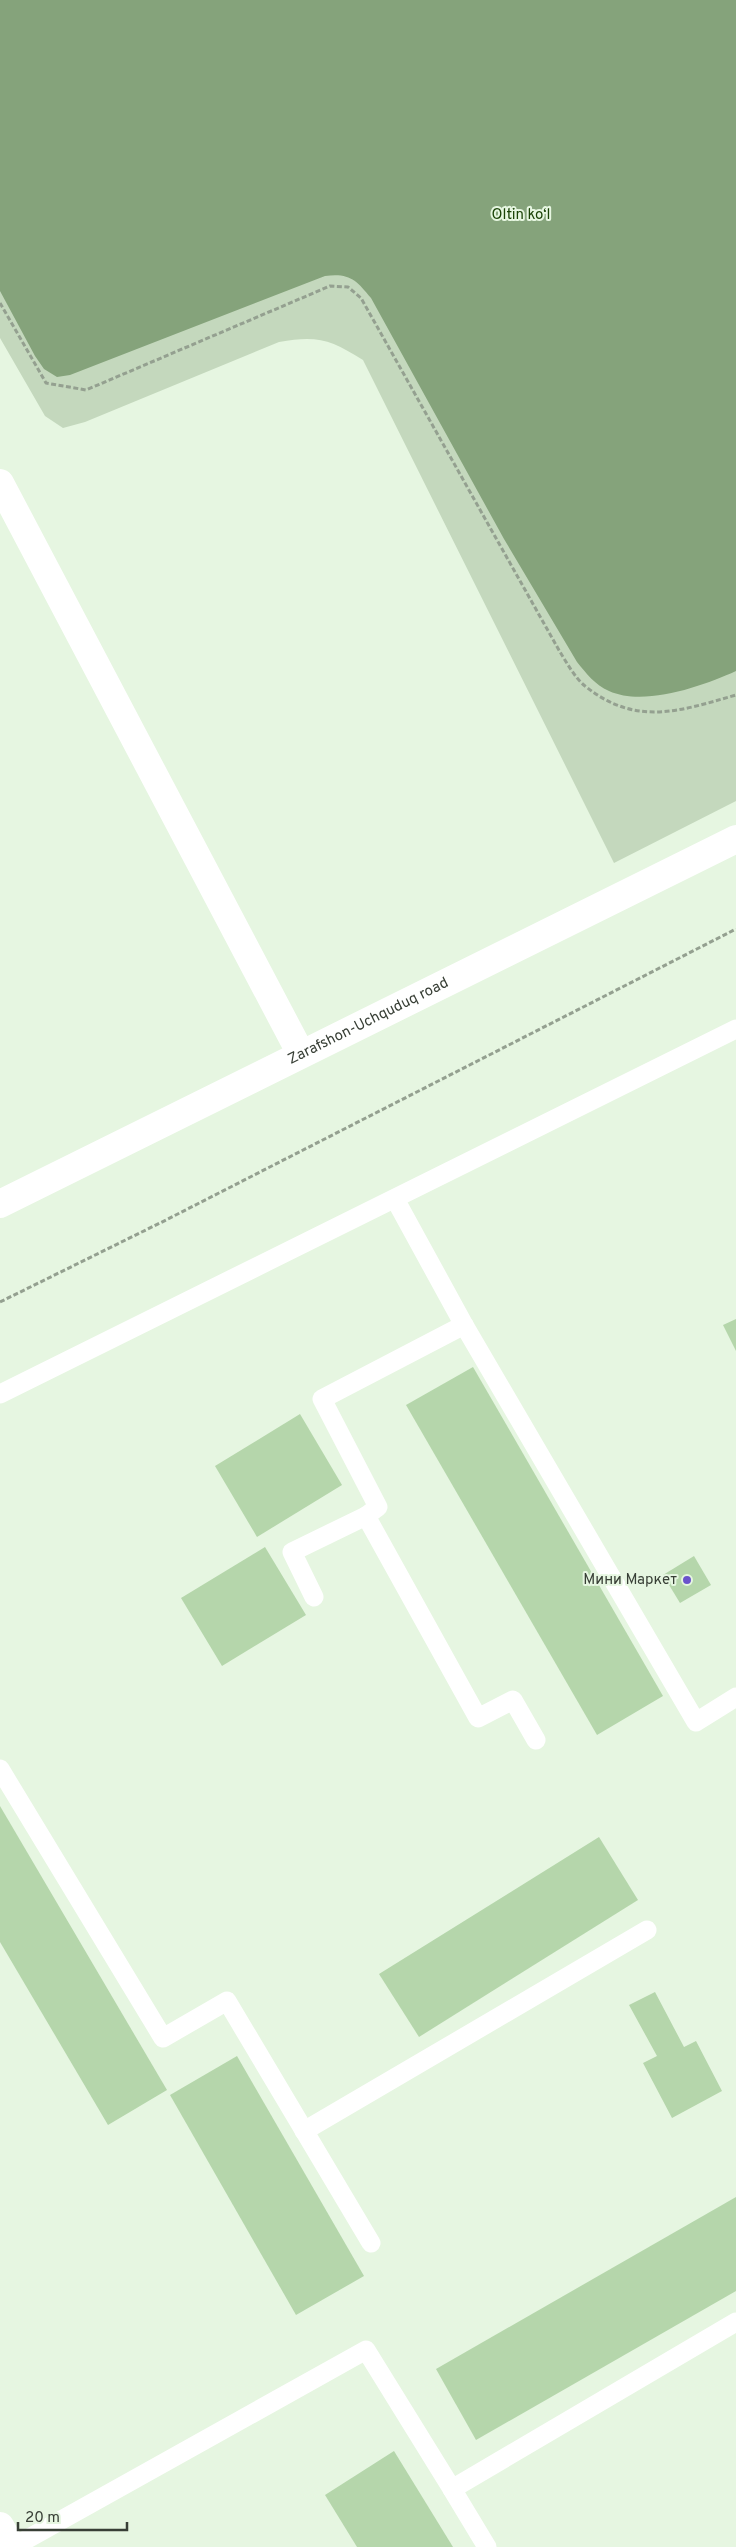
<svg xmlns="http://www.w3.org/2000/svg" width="736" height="2547" font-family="Overpass,sans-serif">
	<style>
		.green { fill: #c4d8bd }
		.water { fill: #85a37b }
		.building { fill: #b5d6ab }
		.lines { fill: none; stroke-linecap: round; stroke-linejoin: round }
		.path { stroke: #94a090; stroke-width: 3; stroke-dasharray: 5 2.5; stroke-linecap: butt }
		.service { stroke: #fff; stroke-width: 19 }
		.tertiary { stroke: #fff; stroke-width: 28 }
		.trunk { stroke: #fff; stroke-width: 28 }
		.poi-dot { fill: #6b53cc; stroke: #e6f6e1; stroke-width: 2 }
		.labels { text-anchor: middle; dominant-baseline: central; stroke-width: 4; stroke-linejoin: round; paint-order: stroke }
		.park-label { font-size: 15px; fill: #1a4307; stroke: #e6f6e1 }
		.street-label { font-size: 15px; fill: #383f36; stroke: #e6f6e1 }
		.poi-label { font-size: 15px; fill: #383f36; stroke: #e6f6e1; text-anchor: end }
	</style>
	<rect width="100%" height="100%" fill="#e6f6e1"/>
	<!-- green -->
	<path class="green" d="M0 0H736V801L614 863 363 360C331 340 318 335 279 342L85 422 63 428 45 416 0 338Z"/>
	<!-- water -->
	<path class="water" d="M0 0H736V671C703 686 644 707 609 691 595 685 586 673 577 662L504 539 371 298C356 280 350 273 325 276L70 375 57 377 44 369 35 356 0 291Z"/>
	<!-- building -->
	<g class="building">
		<polygon points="736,1319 736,1351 723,1325"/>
		<polygon points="473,1367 663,1696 597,1735 406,1405"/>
		<polygon points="300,1414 342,1485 257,1537 215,1466"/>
		<polygon points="265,1547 306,1615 222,1666 181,1598"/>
		<polygon points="694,1556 711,1585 680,1603 663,1575"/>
		<polygon points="0,1806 167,2090 108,2125 0,1942"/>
		<polygon points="599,1837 638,1900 419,2037 379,1974"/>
		<polygon points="655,1992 684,2047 696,2041 722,2091 672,2118 643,2063 657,2056 629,2005"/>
		<polygon points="237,2056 364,2276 296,2315 170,2095"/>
		<polygon points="736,2197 736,2291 476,2440 436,2369"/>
		<polygon points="394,2451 453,2547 357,2547 325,2495"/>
	</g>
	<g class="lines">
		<!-- path -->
		<g class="path">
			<path d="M0 303 46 383 86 390 330 286 348 287 361 298 560 652C567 663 575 678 585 686 636 727 680 711 736 695"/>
			<polyline points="0,1302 166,1220 736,929"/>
		</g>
		<!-- service -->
		<g class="service">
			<polyline points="395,1199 464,1325 696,1722 736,1697"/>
			<polyline points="0,1394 736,1029"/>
			<polyline points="366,1516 378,1507 322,1399 464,1325"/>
			<polyline points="314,1597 292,1552 366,1516 478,1718 513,1700 536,1740"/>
			<polyline points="0,1769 163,2038 227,2001 371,2243"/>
			<polyline points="304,2131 647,1930"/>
			<polyline points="13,2547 366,2350 452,2489"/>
			<polyline points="487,2547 452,2489 736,2322"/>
		</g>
		<!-- tertiary -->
		<g class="tertiary">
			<polyline points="0,483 301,1054"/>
			<polyline points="0,2526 12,2547"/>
		</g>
		<!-- trunk -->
		<path class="trunk" id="s1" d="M0 1204 736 839"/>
	</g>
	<!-- markers -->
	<circle class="poi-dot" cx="687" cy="1580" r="5"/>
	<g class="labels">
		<!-- park labels -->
		<g class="park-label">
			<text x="521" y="215">Oltin ko‘l</text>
		</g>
		<!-- street labels -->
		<g class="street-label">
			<text stroke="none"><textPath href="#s1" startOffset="411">Zarafshon-Uchquduq road</textPath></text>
		</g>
		<!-- poi labels -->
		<g class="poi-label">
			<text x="677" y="1580">Мини Маркет</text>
		</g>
	</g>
	<!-- scale -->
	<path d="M18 2522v8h109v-8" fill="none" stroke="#383f36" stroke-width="2.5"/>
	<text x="25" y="2522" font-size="15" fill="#383f36" stroke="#e6f6e1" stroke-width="4" paint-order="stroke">20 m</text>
</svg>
